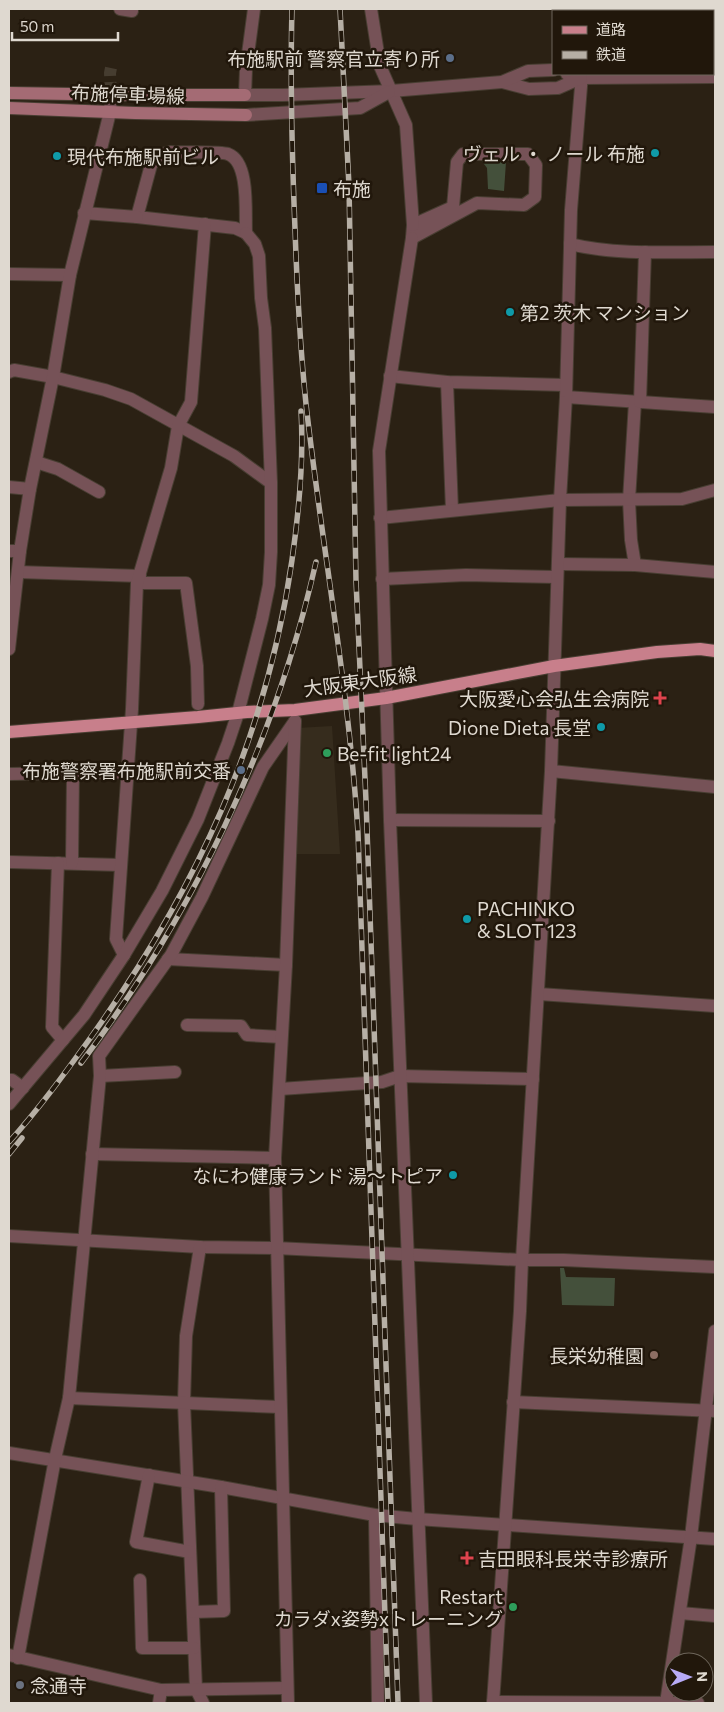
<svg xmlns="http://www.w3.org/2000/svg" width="724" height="1712" font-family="Commissioner,'Noto Sans JP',sans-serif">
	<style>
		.commercial { fill: #362c1d }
		.green { fill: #44503b }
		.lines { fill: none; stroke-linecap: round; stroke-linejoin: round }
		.minor-tunnel { stroke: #463d30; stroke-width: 12; stroke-dasharray: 12 6; stroke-linecap: butt }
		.minor-casing { stroke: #483e32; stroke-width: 14 }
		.tertiary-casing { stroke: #483e32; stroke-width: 14 }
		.secondary-casing { stroke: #483e32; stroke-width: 14 }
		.primary-casing { stroke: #483e32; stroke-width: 14 }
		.minor { stroke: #765257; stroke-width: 12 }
		.tertiary { stroke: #765257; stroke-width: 12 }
		.secondary { stroke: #a46b74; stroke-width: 12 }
		.primary { stroke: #c87f8b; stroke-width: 12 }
		.rail-casing { stroke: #b6afa5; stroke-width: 5.5 }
		.rail { stroke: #21170b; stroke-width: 4; stroke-dasharray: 11; stroke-linecap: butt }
		.service-dot { fill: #5c6f8a; stroke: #21170b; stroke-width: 2 }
		.culture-dot { fill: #0f9aa8; stroke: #21170b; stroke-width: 2 }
		.transit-dot { fill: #1a4fb4; stroke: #21170b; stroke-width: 2 }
		.health-dot { fill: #e0444e; stroke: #21170b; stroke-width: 2 }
		.leisure-dot { fill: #2e9e5b; stroke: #21170b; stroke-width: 2 }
		.education-dot { fill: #8d6e63; stroke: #21170b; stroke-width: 2 }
		.worship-dot { fill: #6b7280; stroke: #21170b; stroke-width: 2 }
		.labels { text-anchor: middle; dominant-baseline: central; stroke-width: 5; stroke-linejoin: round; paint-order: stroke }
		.poi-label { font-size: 19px; fill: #dfd9d0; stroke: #21170b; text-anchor: end }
		.street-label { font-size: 19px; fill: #dfd9d0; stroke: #21170b }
	</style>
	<rect width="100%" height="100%" fill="#2b2114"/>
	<!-- commercial -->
	<polygon class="commercial" points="332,726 340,854 294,854 297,728"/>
	<!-- green -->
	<g class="green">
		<polygon points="481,160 506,162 504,191 488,189 487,168"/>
		<polygon points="560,1268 564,1268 566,1277 615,1278 614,1306 562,1305"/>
	</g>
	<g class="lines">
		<!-- minor-tunnel -->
		<polyline class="minor-tunnel" points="111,94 110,73 111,68"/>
		<!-- minor casing -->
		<g class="minor-casing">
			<g id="minor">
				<polyline points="120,9 132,11"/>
				<polyline points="587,11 587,9"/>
				<polyline points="245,95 246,69 254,9"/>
				<path d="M170 152C182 153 219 151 228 154 250 162 245 213 246 233L235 228 137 217 151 165 159 155Z"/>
				<polygon points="463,154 528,154 536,165 535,197 524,205 477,203 412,238 413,225 453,207 457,162"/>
				<path d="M570 244C615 255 669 252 715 252"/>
				<polyline points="9,274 70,275"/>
				<polyline points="9,372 14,370 53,377 105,390 131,399 234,456 271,483"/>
				<polyline points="390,376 447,382 565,385"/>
				<polyline points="447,382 452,510"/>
				<polyline points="566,397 715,407"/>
				<polyline points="635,402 629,500 631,540 635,565"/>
				<polyline points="640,402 645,252"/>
				<polyline points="36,462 58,469 99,492"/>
				<polyline points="9,487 30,489"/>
				<polyline points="380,518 560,500 682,499 715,490"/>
				<polyline points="9,551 20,551"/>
				<polyline points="558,564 635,565 715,572"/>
				<polyline points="18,572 140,576"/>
				<polyline points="382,579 466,575 557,577"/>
				<polyline points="137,583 186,583 197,666 198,704"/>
				<polyline points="551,771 715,787"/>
				<polyline points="9,774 127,772"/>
				<polyline points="390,820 549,821"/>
				<polyline points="9,862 121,865"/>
				<polyline points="58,863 52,1027 63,1040"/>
				<polyline points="72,863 73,773"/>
				<polyline points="124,955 116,939 132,709 137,583 171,468 178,426 191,402 205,224"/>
				<polyline points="168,959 286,965"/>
				<polyline points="539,994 715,1006"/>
				<polyline points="187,1025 241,1026 247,1035 281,1037"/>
				<polyline points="100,1076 175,1072"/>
				<polyline points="9,1080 12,1080 23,1088"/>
				<polyline points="280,1089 382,1082 400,1076 533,1079"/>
				<polyline points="92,1154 275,1158"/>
				<polyline points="9,1236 200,1247 276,1248 522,1260 564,1260 715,1267"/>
				<polyline points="200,1247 186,1336 184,1403 196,1689 203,1703"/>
				<polyline points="69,1398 280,1407"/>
				<polyline points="513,1402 715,1411"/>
				<polyline points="9,1453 221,1487 375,1515 417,1519 715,1539"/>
				<polyline points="149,1475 136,1542 190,1552"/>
				<polyline points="375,1515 378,1703"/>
				<polyline points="140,1580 142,1648 194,1648"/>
				<polyline points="193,1612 224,1611 221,1487"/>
				<polyline points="680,1613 715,1616"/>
				<polyline points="9,1655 161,1690 287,1688"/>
				<polyline points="18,1658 55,1459 69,1398 100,1076 99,1056 171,955 202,897 263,767 295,721"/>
				<polyline points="493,1702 698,1703"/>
				<polyline points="159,1703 161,1690"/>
				<polyline points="288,1703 275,1158 286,965 295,721"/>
				<polyline points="493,1703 520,1311 522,1260 551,771 560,500 566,397 571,210 582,74"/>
				<polyline points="666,1703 691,1537 715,1331"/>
			</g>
		</g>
		<!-- tertiary casing -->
		<g class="tertiary-casing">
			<g id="tertiary">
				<polyline points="371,9 380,66 406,125 413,225"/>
				<polyline points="567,74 581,78 715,77"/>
				<polyline points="502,82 529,89 558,88 581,78"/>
				<polyline points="245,95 283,95 391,91 502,82 528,71 553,70"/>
				<polyline points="246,115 360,108 389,92"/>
				<polyline points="84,213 137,217"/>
				<polyline points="412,238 379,451 390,820 426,1703"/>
				<polyline points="9,649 20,551 30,489 53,377 70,275 110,112 111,94"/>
				<polyline points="9,1104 84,1015 124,955 162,891 198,819 228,743 238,713 262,619 269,585 271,552 271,483 265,328 261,298 259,256 255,244 246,233"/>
			</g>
		</g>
		<!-- secondary casing -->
		<g class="secondary-casing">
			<g id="secondary">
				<polyline points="9,93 136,95 245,95"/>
				<polyline points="9,108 135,113 246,115"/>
			</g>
		</g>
		<!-- primary casing -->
		<g class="primary-casing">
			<polyline id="primary" points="9,732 198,717 247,712 295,710 386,698 554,666 657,652 700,649 715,651"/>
		</g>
		<!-- minor -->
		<use href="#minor" class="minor"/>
		<!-- tertiary -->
		<use href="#tertiary" class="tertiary"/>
		<!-- secondary -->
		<use href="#secondary" class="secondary"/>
		<!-- primary -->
		<use href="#primary" class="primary"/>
		<!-- rail casing -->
		<g class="rail-casing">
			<g id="rail">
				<path d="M292 9C290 82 292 156 295 229 297 287 300 346 306 404 322 547 349 689 358 833L388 1703"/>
				<polyline points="340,9 349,186 356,581 366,801 398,1703"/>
				<path d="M81 1063C193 915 275 743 316 562"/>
				<path d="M9 1142C39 1109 65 1073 91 1037 196 890 266 740 292 560 299 511 304 460 301 411"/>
				<polyline points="9,1154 22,1138"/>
			</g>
		</g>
		<!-- rail -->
		<use href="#rail" class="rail"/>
	</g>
	<!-- markers -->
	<g class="service-dot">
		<circle cx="450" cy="58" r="5"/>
		<circle cx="241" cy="770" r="5"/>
	</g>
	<g class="culture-dot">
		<circle cx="655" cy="153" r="5"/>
		<circle cx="57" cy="156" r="5"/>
		<circle cx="510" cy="312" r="5"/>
		<circle cx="601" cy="727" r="5"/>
		<circle cx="467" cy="919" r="5"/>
		<circle cx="453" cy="1175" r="5"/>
	</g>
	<rect class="transit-dot" x="316" y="182" width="12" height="12" rx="2.5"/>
	<g class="health-dot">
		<path d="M657.5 690.5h5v5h5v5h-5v5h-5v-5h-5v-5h5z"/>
		<path d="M464.5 1550.5h5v5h5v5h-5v5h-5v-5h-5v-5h5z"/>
	</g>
	<g class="leisure-dot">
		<circle cx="327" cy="753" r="5"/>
		<circle cx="513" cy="1607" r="5"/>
	</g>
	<circle class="education-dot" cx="654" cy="1355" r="5"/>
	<circle class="worship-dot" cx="20" cy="1685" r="5"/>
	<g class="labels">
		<!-- poi labels -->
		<g class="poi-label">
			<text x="440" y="58">布施駅前 警察官立寄り所</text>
			<text x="645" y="153">ヴェル ・ ノール 布施</text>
			<text x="67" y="156" text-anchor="start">現代布施駅前ビル</text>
			<text x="333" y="188" text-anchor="start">布施</text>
			<text x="520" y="312" text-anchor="start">第2 茨木 マンション</text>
			<text x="649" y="698">大阪愛心会弘生会病院</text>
			<text x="591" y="727">Dione Dieta 長堂</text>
			<text x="337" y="753" text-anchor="start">Be-fit light24</text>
			<text x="231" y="770">布施警察署布施駅前交番</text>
			<text x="477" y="908" text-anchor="start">PACHINKO<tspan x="477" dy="22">&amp; SLOT 123</tspan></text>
			<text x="443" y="1175">なにわ健康ランド 湯～トピア</text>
			<text x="644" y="1355">長栄幼稚園</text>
			<text x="478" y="1558" text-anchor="start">吉田眼科長栄寺診療所</text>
			<text x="503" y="1596">Restart<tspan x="503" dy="22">カラダx姿勢xトレーニング</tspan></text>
			<text x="30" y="1685" text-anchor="start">念通寺</text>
		</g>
		<!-- street labels -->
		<g class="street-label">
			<text transform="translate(128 94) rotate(2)">布施停車場線</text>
			<text transform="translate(360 681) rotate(-8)">大阪東大阪線</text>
		</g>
	</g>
	<!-- border -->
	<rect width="724" height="1712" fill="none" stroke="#dfd9d0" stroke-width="20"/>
	<!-- legend -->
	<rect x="552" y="10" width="162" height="65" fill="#21170b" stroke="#6d655a"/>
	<rect x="562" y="26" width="25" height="8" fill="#c87f8b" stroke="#6d655a"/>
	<text x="596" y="35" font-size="15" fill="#dfd9d0">道路</text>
	<rect x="562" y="51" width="25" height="8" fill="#b6afa5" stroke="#6d655a"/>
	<text x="596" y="60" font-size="15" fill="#dfd9d0">鉄道</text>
	<!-- north arrow -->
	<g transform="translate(689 1677) rotate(89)"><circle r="24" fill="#21170b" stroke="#6d655a"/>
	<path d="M0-4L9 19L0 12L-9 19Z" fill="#b8abf7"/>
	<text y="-8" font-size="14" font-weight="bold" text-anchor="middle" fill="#dfd9d0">N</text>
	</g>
	<!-- scale -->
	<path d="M12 32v8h106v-8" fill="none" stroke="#dfd9d0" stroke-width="2.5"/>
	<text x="20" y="32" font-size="15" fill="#dfd9d0" stroke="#21170b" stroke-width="4" paint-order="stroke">50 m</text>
</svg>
